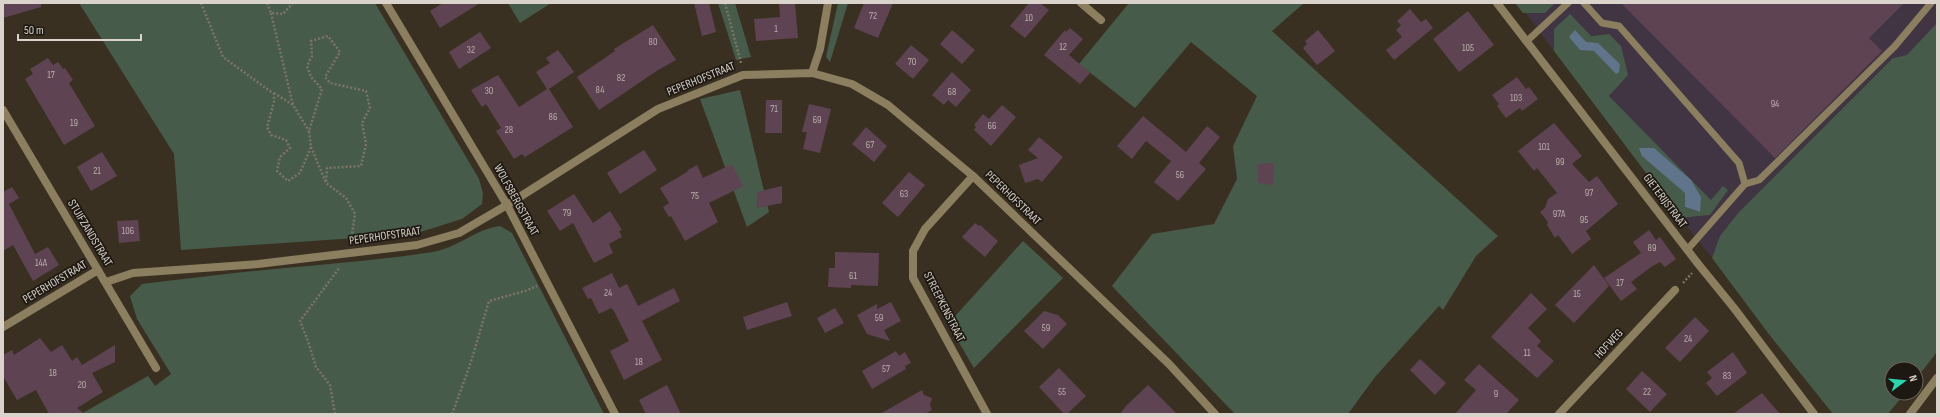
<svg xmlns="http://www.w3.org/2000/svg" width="1940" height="417" font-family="'Sofia Sans Condensed',sans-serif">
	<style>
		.industrial { fill: #413443 }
		.green { fill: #475b4a; fill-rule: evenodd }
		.water { fill: #60748b }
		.building { fill: #5e4352 }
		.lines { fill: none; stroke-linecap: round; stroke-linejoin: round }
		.path { stroke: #7d7468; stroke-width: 2.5; stroke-dasharray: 2 2; stroke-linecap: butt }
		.lane { stroke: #8b7f60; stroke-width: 7 }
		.street { stroke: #8b7f60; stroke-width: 8 }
		.labels { text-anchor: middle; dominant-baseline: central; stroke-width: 3.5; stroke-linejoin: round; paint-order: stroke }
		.number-label { font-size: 10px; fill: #bbafad }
		.street-label { font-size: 12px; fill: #dad3cb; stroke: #1d1812 }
	</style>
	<rect width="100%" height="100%" fill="#3a3021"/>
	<!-- industrial -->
	<polygon class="industrial" points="1518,3 1937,3 1937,51 1893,58 1739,212 1721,236 1712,258 1680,218 1710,215 1727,190 1723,187 1711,201 1609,96 1609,34 1591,36 1554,29 1554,51"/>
	<!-- green -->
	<g class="green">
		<polygon points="79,3 375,3 479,179 483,193 482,204 462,219 414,234 181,250 174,154"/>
		<polygon points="508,3 551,3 520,23"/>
		<polygon points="718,3 735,3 751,57 736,60"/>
		<polygon points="838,3 848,3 830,62 826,57"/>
		<polygon points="1129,3 1304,3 1272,31 1498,236 1476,256 1443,310 1439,306 1375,377 1348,414 1235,414 1112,286 1152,234 1214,224 1237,179 1233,146 1257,96 1191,42 1135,108 1079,64"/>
		<polygon points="1515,3 1555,3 1545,13 1523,13"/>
		<path d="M1570 14 1591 36 1609 34 1621 46 1628 75 1609 96 1711 200 1723 186 1728 190 1710 215 1680 218 1554 51V29ZM1685 193 1700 212 1685 207Z"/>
		<polygon points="1937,23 1937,352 1916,379 1916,369 1892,369 1892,393 1905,393 1888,414 1833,414 1768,333 1712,258 1720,236 1739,212 1893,58 1907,55"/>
		<polygon points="740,90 769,212 747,227 700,99"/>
		<path d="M500 226 512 233 604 414H81L148 376 155 386 171 374 137 319 130 296 142 284C186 279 231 273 275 269 328 264 380 260 433 252 457 248 476 229 500 226Z"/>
		<polygon points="1023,241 1063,278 974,368 948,324"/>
	</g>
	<!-- water -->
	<g class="water">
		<polygon points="1575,30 1586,42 1598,43 1620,64 1619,72 1616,74 1594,51 1580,50 1569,37"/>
		<polygon points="1639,148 1654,148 1691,180 1701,197 1700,212 1685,207 1685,193 1642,156"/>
	</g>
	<!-- building -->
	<g class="building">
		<polygon points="3,3 41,3 41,7 3,18"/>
		<polygon points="443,3 480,3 440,28 430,11"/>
		<polygon points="694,3 709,3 716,32 702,36"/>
		<polygon points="779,3 795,3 798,38 756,41 754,19 780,17"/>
		<polygon points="864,3 893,3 878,38 854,28"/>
		<polygon points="1029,3 1040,3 1049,10 1025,38 1010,26"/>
		<polygon points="1621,3 1904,3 1869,38 1882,51 1775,158"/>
		<polygon points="1410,9 1421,22 1426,19 1433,28 1394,60 1386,50 1402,37 1396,30 1401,25 1397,21"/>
		<polygon points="1468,11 1494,45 1459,72 1433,39"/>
		<polygon points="653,25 676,60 658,70 599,110 577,77 615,51 614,49"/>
		<polygon points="1070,28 1083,39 1069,55 1090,73 1080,84 1044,55 1065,30 1066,32"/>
		<polygon points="952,30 975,50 962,64 940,44"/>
		<polygon points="1318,30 1335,51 1317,65 1303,48 1307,44 1305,41"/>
		<polygon points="480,32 491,48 459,69 449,52"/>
		<polygon points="911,45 929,60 913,79 895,64"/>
		<polygon points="558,50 574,72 549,89 573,127 525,157 522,154 514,159 496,131 501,128 486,104 482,107 471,90 498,75 519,107 547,89 536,72 550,63 546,58"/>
		<polygon points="48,58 53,65 58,62 63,69 65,68 73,80 69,83 95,126 64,145 25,79 33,74 30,69"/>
		<polygon points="952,72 971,90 956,107 948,100 944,105 932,95"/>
		<polygon points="1517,77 1526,89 1529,87 1538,99 1522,111 1520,108 1506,118 1497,106 1499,104 1492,95"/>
		<polygon points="766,100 782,100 782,133 765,133"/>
		<polygon points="809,104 831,109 820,153 803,149 807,132 802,132"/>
		<polygon points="1002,105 1016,117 991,146 974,130 976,127 974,125 983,114 989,119"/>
		<polygon points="1143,116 1186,152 1207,126 1220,137 1199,163 1206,169 1178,201 1154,182 1171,161 1146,141 1132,159 1117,146"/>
		<polygon points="1554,123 1582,156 1572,164 1589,182 1597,176 1618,204 1586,231 1591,239 1572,254 1558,235 1555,238 1547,225 1548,222 1540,212 1545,208 1548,199 1557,193 1537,168 1534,171 1518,151"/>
		<polygon points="866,127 887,146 874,162 852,144"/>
		<polygon points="1039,137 1063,157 1042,182 1038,179 1025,183 1019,165 1038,158 1028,150"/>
		<polygon points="644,150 657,170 620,194 607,173"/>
		<polygon points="102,152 117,176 91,191 77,167"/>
		<polygon points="1274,163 1273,185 1258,183 1258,164"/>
		<polygon points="732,164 743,186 709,203 718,222 685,241 671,216 669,217 663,207 669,203 660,188 687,172 688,170 697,165 703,178"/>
		<polygon points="909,172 925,185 898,217 882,203"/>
		<polygon points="782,186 782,203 757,208 757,192"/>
		<polygon points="12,187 19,198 9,204 35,254 48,247 59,265 33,281 13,245 3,251 3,192"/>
		<polygon points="574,194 593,223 610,211 622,230 619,231 622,237 609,244 613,253 594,263 573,223 560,231 547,211"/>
		<polygon points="138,220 140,241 119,243 117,221"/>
		<polygon points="975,223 979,226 980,225 998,241 985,257 962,237"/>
		<polygon points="1649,230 1656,240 1660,237 1676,259 1665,267 1660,262 1651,267 1631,282 1637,289 1621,301 1604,278 1641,253 1633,242"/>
		<polygon points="835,252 879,253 878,286 851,285 851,288 828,287 829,268 835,268"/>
		<polygon points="1594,265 1609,286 1574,323 1555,305"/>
		<polygon points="612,273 619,288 627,284 638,306 674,288 680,301 642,321 662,360 624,380 610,351 629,341 614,311 611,308 599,314 591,298 588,299 582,288"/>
		<polygon points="1531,293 1547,309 1528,328 1541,341 1537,346 1554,361 1537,378 1491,337"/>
		<polygon points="787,302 792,316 747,330 743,317"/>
		<polygon points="891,302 901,321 884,330 890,341 867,334 857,315 877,304 877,309"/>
		<polygon points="835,308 844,323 825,333 817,318"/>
		<polygon points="1044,311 1058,315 1067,324 1043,349 1024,331"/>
		<polygon points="1695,317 1709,331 1680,362 1665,348"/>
		<polygon points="40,338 51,352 62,345 72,361 77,357 82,365 115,345 115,362 92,373 103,392 77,408 85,414 49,414 36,390 17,400 3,376 3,355 12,350 14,355"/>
		<polygon points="896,351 899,356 905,352 911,363 905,366 906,369 872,389 862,371"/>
		<polygon points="1733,352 1747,373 1717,396 1706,383 1712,378 1707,372"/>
		<polygon points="1420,359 1446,383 1435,395 1410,370"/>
		<polygon points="1479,364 1519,400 1506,414 1455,414 1476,390 1464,380"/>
		<polygon points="1059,368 1086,396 1067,414 1064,414 1039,387"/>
		<polygon points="1642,371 1667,394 1650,412 1626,389"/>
		<polygon points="667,385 681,414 646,414 639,400"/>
		<polygon points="1148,385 1177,414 1120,414 1126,406"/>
		<polygon points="922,390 924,395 932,398 930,405 932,410 925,414 880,414"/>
		<polygon points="1762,393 1780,414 1733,414"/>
	</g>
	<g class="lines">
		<!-- path -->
		<g class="path">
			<polyline points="201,3 223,57 274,94 274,102 267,127 271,135 286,140 290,148 280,157 277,171 288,181 300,173 311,147 309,131 322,89 311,77 307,66 312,56 311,41 328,36 340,52 325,77 330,83 366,91 370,108 362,123 366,144 361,166 327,168 326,183"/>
			<polyline points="267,3 271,13 283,14 293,3"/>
			<polyline points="725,3 741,63"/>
			<polyline points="271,13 293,105"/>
			<polyline points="274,93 293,105 309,131"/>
			<polyline points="311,147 326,183 346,198 355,214 351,241"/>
			<polyline points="1683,283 1692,273"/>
			<polyline points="335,414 330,385 316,367 308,341 300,321 340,267"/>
			<polyline points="452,414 470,365 489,301 525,291 537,286"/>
		</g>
		<!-- lane -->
		<g class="lane">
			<polyline points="1584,3 1602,23 1619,26 1739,163 1745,184 1687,250"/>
			<polyline points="1527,41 1568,3"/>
			<polyline points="1745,184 1759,180 1895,46 1931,3"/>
		</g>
		<!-- street -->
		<g class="street">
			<polyline points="386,3 507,205 615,414"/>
			<polyline points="1081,3 1101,20"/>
			<polyline points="1497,3 1699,265 1734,308 1814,414"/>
			<polyline points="812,73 820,49 828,3"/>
			<polyline points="3,110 156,368"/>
			<polyline points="973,176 925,229 913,251 913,278 987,414"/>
			<polyline points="106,282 133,273 258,264 417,245 459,233 507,205 658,109 743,75 812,73 852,84 888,105 973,176 1169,364 1215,414"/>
			<polyline points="3,327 98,270"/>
			<polyline points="1559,414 1675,290"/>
			<polyline points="1910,414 1937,378"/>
		</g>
	</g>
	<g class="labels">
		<!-- number labels -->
		<g class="number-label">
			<text x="873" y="16">72</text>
			<text x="1029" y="18">10</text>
			<text x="776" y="29">1</text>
			<text x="653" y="42">80</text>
			<text x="1063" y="47">12</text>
			<text x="1468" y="48">105</text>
			<text x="471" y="50">32</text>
			<text x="912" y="62">70</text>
			<text x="51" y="75">17</text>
			<text x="621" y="78">82</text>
			<text x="600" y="90">84</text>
			<text x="489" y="91">30</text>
			<text x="952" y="92">68</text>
			<text x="1516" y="98">103</text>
			<text x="1775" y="104">94</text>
			<text x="774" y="109">71</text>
			<text x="553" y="117">86</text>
			<text x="817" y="120">69</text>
			<text x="74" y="123">19</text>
			<text x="992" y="126">66</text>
			<text x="509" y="130">28</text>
			<text x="870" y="145">67</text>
			<text x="1544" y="147">101</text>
			<text x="1560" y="162">99</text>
			<text x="97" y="171">21</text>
			<text x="1180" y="175">56</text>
			<text x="1589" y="193">97</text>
			<text x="904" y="194">63</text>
			<text x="695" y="196">75</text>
			<text x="567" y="213">79</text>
			<text x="1559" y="214">97A</text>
			<text x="1584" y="220">95</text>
			<text x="128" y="231">106</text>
			<text x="1652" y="248">89</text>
			<text x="41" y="263">14A</text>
			<text x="853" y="276">61</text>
			<text x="1620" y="283">17</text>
			<text x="608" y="293">24</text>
			<text x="1577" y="294">15</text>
			<text x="879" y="318">59</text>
			<text x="1046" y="328">59</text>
			<text x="1688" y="339">24</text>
			<text x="1527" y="353">11</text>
			<text x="639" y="362">18</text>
			<text x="886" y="369">57</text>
			<text x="53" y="373">18</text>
			<text x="1727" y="376">83</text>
			<text x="82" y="385">20</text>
			<text x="1062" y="392">55</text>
			<text x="1647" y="392">22</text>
			<text x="1496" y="394">9</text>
		</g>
		<!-- street labels -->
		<g class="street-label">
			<text transform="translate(701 79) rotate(-22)">PEPERHOFSTRAAT</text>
			<text transform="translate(1013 198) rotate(44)">PEPERHOFSTRAAT</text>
			<text transform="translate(516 200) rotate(61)">WOLFSBERGSTRAAT</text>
			<text transform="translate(1665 201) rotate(53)">GIETERIJSTRAAT</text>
			<text transform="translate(90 233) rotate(59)">STUIFZANDSTRAAT</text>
			<text transform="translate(385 236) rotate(-8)">PEPERHOFSTRAAT</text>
			<text transform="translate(55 282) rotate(-31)">PEPERHOFSTRAAT</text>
			<text transform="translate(944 307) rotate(63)">STREEPKENSTRAAT</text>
			<text transform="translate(1609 344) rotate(-47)">HOFWEG</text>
		</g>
	</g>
	<!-- border -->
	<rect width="1940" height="417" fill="none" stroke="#dad3cb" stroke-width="8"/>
	<!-- north arrow -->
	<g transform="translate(1904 381) rotate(74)"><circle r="19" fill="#1d1812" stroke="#69635c"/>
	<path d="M0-3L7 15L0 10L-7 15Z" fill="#29d5ac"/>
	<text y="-6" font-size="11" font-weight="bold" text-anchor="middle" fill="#dad3cb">N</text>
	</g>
	<!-- scale -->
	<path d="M18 34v6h123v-6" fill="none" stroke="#dad3cb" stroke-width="2"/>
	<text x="24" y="34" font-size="12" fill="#dad3cb" stroke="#1d1812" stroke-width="3" paint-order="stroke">50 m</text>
</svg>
